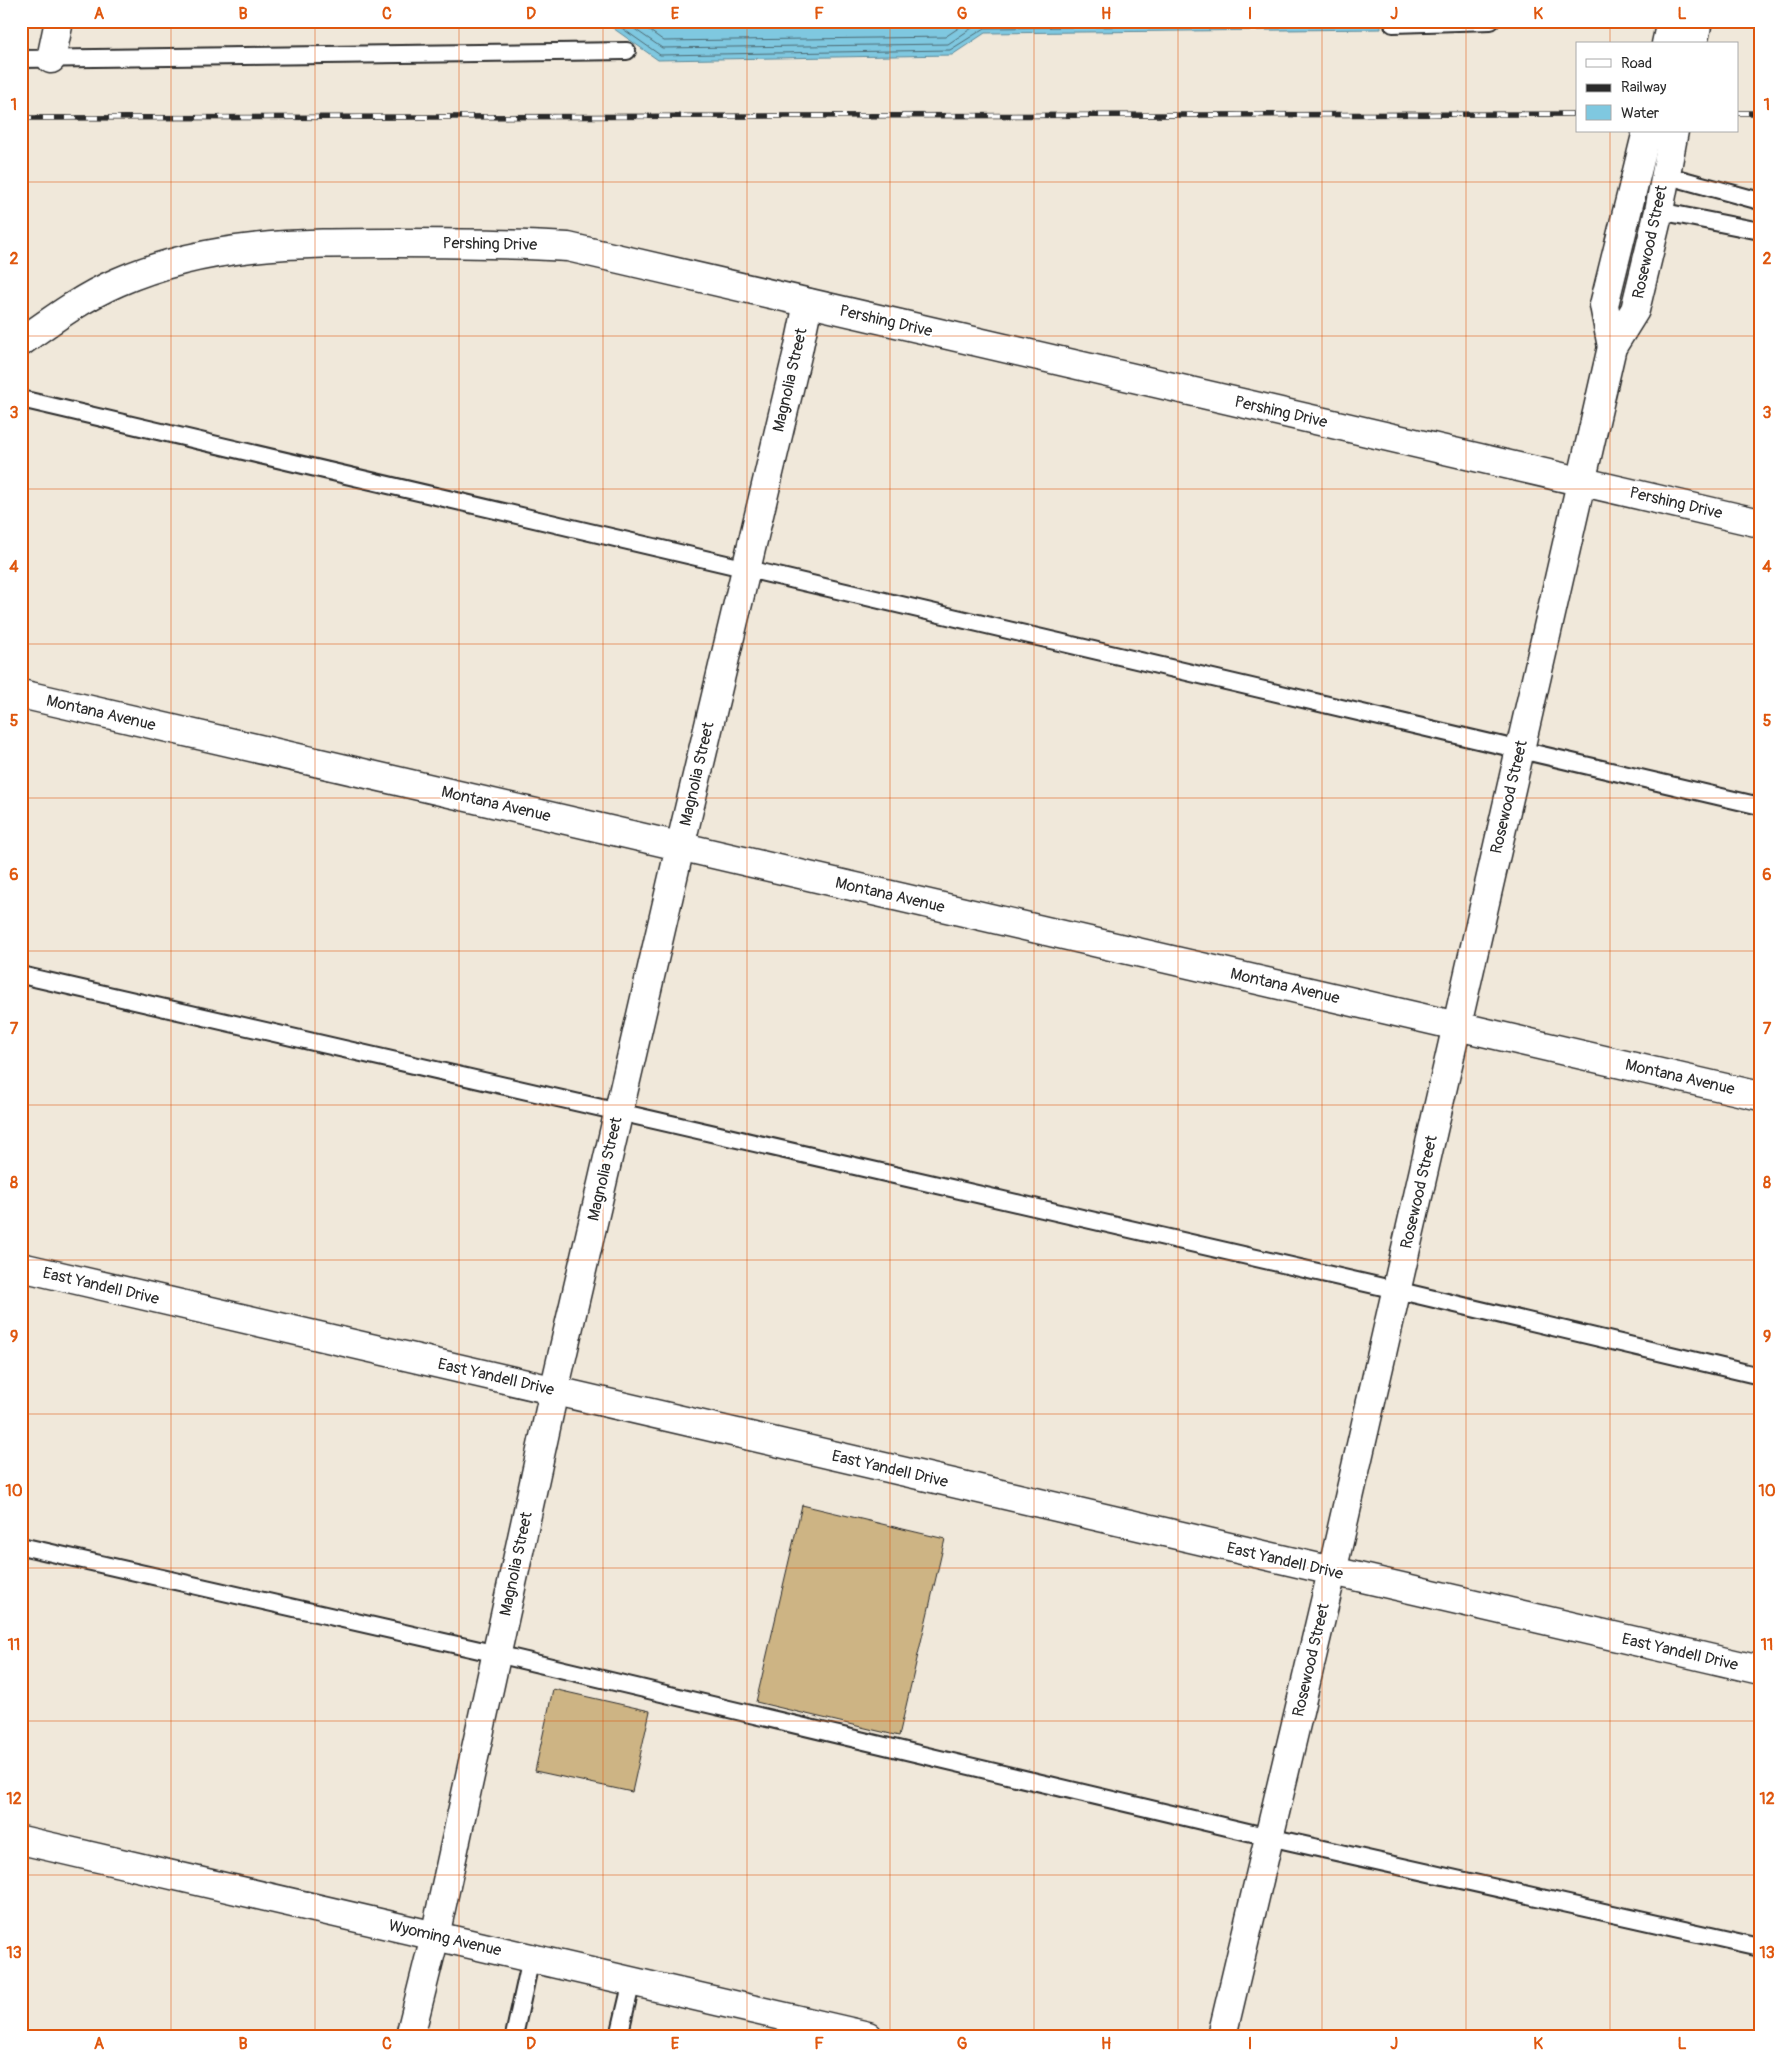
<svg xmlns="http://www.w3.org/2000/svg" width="1781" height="2057" font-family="Pangolin,sans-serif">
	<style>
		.water { fill: #7fc8e0; stroke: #5d8998 }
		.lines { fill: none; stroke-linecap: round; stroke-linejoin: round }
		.shore { stroke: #4d6a73; stroke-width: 1 }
		.building { fill: #cdb484; stroke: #2b2b2b }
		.service-casing { stroke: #2b2b2b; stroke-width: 20 }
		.minor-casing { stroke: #2b2b2b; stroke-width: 31 }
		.tertiary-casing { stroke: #2b2b2b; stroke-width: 31 }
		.primary-casing { stroke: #2b2b2b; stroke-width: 31 }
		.service { stroke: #fff; stroke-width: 16 }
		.minor { stroke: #fff; stroke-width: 28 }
		.tertiary { stroke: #fff; stroke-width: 28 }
		.primary { stroke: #fff; stroke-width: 28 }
		.rail-casing { stroke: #2b2b2b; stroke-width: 5.5 }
		.rail { stroke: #fff; stroke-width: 4; stroke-dasharray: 11; stroke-linecap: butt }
		.grid { fill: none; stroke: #df570e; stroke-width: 1; stroke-opacity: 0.55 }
		.labels { text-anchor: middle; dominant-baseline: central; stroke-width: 4.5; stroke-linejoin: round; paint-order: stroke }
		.street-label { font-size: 16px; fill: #2b2b2b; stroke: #fff }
		.neatline { fill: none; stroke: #df570e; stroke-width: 2 }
		.grid-label { font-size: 16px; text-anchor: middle; font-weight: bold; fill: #df570e }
	</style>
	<rect width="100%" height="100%" fill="#f0e8da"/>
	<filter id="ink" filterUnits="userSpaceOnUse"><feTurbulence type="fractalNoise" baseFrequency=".02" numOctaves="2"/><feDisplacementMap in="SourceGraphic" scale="10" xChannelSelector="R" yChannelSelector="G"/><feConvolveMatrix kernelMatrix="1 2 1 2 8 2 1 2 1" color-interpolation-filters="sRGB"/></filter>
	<g filter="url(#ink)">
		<!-- water -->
		<polygon class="water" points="610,21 1381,21 1381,29 985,33 952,55 658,60 610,26"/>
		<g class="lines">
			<!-- shore -->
			<g class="shore">
				<polyline points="615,21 616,24 660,55 950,50 985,28 1373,24 1376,21"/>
				<polyline points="623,21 662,48 948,44 981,22 1009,21"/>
				<polyline points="636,21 664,41 945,37 969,21"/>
			</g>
		</g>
		<!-- building -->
		<g class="building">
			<polygon points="802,1505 945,1539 899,1736 756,1702"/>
			<polygon points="553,1689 650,1711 632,1792 535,1771"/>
		</g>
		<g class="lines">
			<!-- service casing -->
			<g class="service-casing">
				<g id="service">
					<polyline points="1393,21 1393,24 1491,21"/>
					<polyline points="21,59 627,51"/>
					<polyline points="1665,175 1760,201"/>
					<polyline points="1659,211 1760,231"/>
					<polyline points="21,399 1760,806"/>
					<polyline points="21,975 1396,1290 1760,1376"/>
					<polyline points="21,1546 497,1654 1269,1837 1760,1947"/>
					<polyline points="514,2036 531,1958"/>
					<polyline points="619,2036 632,1981"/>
				</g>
			</g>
			<!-- minor casing -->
			<g class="minor-casing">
				<g id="minor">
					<polyline points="1666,44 1671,21"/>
					<polyline points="1693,44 1698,21"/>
					<polyline points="51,59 59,21"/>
					<polyline points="1612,347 1604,305 1647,131"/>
					<polyline points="410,2036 435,1936 554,1391 680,847 798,351 808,303"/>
					<polyline points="1222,2036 1332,1572 1612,347 1635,310 1659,211 1674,131"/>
				</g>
			</g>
			<!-- tertiary casing -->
			<g class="tertiary-casing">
				<g id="tertiary">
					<path d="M21 342C52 320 83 297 118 282 207 243 298 243 393 243 452 243 510 243 568 247L1760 523"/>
					<polyline points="21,1267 1760,1670"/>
					<polyline points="21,1840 868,2036"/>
				</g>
			</g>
			<!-- primary casing -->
			<g class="primary-casing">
				<polyline id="primary" points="21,694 1760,1096"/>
			</g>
			<!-- service -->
			<use href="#service" class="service"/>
			<!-- minor -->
			<use href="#minor" class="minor"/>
			<!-- tertiary -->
			<use href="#tertiary" class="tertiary"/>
			<!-- primary -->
			<use href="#primary" class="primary"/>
			<!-- rail casing -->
			<g class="rail-casing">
				<g id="rail">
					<polyline points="1737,113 1760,113"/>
					<polyline points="21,118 1577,114"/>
				</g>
			</g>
			<!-- rail -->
			<use href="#rail" class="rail"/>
		</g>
	</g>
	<!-- grid -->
	<path class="grid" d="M171 21V2036M315 21V2036M459 21V2036M603 21V2036M747 21V2036M890 21V2036M1034 21V2036M1178 21V2036M1322 21V2036M1466 21V2036M1610 21V44M1610 131V2036M21 182H1760M21 336H1760M21 489H1760M21 644H1760M21 798H1760M21 951H1760M21 1105H1760M21 1260H1760M21 1414H1760M21 1568H1760M21 1721H1760M21 1875H1760"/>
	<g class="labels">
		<!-- street labels -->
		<g class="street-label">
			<text transform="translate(1650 242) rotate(-78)">Rosewood Street</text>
			<text transform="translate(490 244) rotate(1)">Pershing Drive</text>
			<text transform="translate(886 321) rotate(13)">Pershing Drive</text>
			<text transform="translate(790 380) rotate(-77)">Magnolia Street</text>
			<text transform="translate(1281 412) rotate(13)">Pershing Drive</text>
			<text transform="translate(1676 503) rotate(13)">Pershing Drive</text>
			<text transform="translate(101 713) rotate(13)">Montana Avenue</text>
			<text transform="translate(697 774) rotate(-77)">Magnolia Street</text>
			<text transform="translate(1509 797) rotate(-77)">Rosewood Street</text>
			<text transform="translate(496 804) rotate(13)">Montana Avenue</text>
			<text transform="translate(890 895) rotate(13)">Montana Avenue</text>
			<text transform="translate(1285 986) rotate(13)">Montana Avenue</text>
			<text transform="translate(1680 1077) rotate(13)">Montana Avenue</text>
			<text transform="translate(605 1169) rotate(-77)">Magnolia Street</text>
			<text transform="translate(1419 1192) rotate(-77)">Rosewood Street</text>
			<text transform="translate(101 1286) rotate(13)">East Yandell Drive</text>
			<text transform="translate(496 1377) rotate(13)">East Yandell Drive</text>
			<text transform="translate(890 1469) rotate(13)">East Yandell Drive</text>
			<text transform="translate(1285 1561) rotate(13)">East Yandell Drive</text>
			<text transform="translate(516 1564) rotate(-78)">Magnolia Street</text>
			<text transform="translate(1680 1652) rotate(13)">East Yandell Drive</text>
			<text transform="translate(1311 1660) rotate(-77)">Rosewood Street</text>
			<text transform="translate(445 1938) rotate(13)">Wyoming Avenue</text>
		</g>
	</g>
	<!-- margin -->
	<rect width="1781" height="2057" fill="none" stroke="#fff" stroke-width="55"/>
	<!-- legend -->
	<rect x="1576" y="42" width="162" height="90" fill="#ffffff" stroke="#aaaaaa"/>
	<rect x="1586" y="59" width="25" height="8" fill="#ffffff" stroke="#aaaaaa"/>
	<text x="1621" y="68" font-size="15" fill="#2b2b2b">Road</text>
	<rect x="1586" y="84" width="25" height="8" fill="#2b2b2b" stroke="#aaaaaa"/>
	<text x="1621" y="92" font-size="15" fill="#2b2b2b">Railway</text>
	<rect x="1586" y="105" width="25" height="15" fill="#7fc8e0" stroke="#aaaaaa"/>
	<text x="1621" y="118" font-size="15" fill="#2b2b2b">Water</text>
	<rect x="28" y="28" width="1726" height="2002" class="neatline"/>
	<g class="grid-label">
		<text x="99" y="19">A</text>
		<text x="243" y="19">B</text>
		<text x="387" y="19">C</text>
		<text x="531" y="19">D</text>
		<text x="675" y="19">E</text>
		<text x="819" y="19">F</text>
		<text x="962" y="19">G</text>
		<text x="1106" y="19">H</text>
		<text x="1250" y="19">I</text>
		<text x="1394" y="19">J</text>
		<text x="1538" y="19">K</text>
		<text x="1682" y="19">L</text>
		<text x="14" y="110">1</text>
		<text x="1767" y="110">1</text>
		<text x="14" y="264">2</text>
		<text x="1767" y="264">2</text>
		<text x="14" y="418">3</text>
		<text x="1767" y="418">3</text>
		<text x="14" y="572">4</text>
		<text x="1767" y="572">4</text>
		<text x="14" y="726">5</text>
		<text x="1767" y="726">5</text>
		<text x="14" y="880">6</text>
		<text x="1767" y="880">6</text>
		<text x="14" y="1034">7</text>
		<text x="1767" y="1034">7</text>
		<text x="14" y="1188">8</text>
		<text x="1767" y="1188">8</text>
		<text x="14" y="1342">9</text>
		<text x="1767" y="1342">9</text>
		<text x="14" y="1496">10</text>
		<text x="1767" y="1496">10</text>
		<text x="14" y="1650">11</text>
		<text x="1767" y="1650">11</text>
		<text x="14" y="1804">12</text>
		<text x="1767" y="1804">12</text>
		<text x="14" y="1958">13</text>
		<text x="1767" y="1958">13</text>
		<text x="99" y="2049">A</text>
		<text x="243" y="2049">B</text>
		<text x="387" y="2049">C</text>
		<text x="531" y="2049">D</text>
		<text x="675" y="2049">E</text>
		<text x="819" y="2049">F</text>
		<text x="962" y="2049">G</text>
		<text x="1106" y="2049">H</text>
		<text x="1250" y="2049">I</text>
		<text x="1394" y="2049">J</text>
		<text x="1538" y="2049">K</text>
		<text x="1682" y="2049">L</text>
	</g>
</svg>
